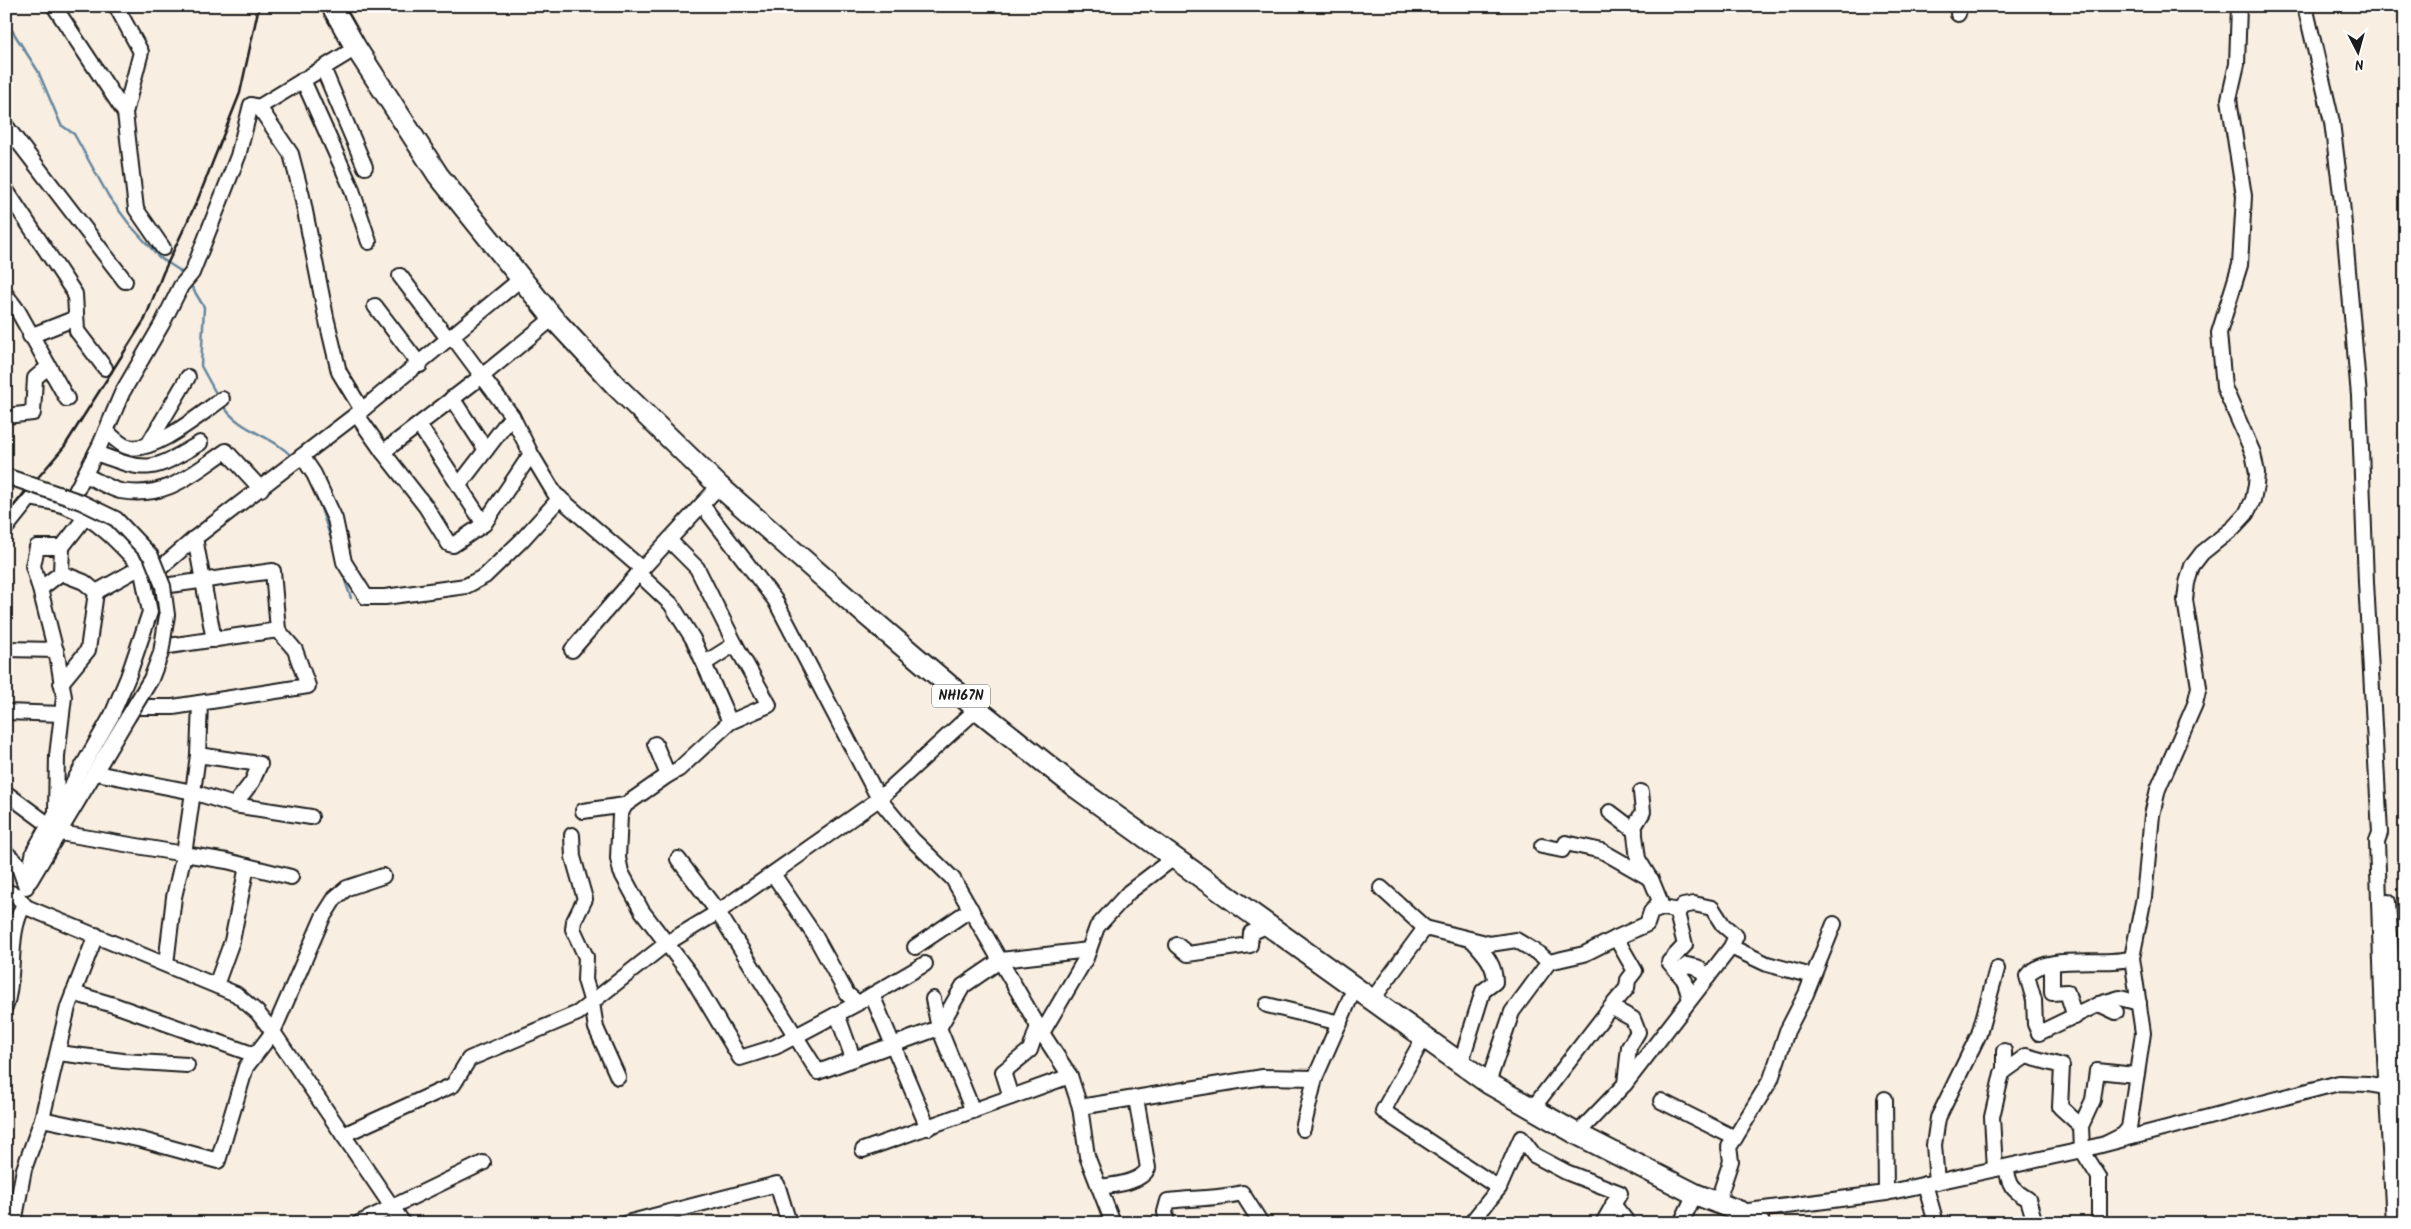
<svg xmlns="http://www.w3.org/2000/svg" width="2411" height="1229" font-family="Kalam,sans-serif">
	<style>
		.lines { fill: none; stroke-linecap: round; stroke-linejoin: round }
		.stream { stroke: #66879f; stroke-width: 2.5 }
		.minor-casing { stroke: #1c1c1c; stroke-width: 18 }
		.highway-casing { stroke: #1c1c1c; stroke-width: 24 }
		.minor { stroke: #fff; stroke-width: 14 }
		.highway { stroke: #fff; stroke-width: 20 }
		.rail { stroke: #1c1c1c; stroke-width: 2.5 }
		.minor-bridge-casing { stroke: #1c1c1c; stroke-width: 18; stroke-linecap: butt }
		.minor-bridge { stroke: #fff; stroke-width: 14 }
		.labels { text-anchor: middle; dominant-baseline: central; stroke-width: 4; stroke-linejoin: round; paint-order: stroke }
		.shield { fill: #fff; stroke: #606060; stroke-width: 1 }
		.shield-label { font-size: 14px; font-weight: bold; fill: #1c1c1c }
	</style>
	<rect width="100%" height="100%" fill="#f8eee1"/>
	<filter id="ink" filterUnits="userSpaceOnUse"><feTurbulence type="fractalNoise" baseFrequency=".02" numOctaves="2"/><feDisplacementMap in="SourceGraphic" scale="10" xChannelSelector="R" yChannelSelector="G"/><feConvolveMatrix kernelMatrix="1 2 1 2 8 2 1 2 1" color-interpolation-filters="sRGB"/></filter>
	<g filter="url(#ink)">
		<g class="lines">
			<!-- stream -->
			<g class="stream">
				<polyline points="6,21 38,71 61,125 74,134 109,197 130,225 159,257 179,270 183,275"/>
				<polyline points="190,284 204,307 201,366 218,397"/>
				<path d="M222 404C239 432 273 435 292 457"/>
				<polyline points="302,469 312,486"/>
				<polyline points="316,493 336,554"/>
				<polyline points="341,569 351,598"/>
			</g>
			<!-- minor casing -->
			<g class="minor-casing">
				<g id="minor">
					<polyline points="54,6 125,113"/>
					<polyline points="116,6 141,52 125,113 136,209 163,248"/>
					<polyline points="2305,6 2332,122 2342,202 2359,396 2366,582 2380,833 2377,841 2383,1022 2394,1223"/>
					<polyline points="1958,14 1959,6"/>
					<polyline points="323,68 365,167"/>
					<polyline points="303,80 351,187 369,242"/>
					<polyline points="6,126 125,281"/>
					<polyline points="6,190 75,294 77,331 105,368"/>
					<polyline points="400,276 449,340"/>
					<polyline points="6,295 18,311 67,399"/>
					<polyline points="375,306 420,365"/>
					<polyline points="30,336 76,318"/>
					<polyline points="453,337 482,376 553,318"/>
					<polyline points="452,398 486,450"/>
					<polyline points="362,410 522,278"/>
					<polyline points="357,415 383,452"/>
					<polyline points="6,416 33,413 35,378 48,367"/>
					<polyline points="419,425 484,524"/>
					<path d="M106 431C112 436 118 443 125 446 150 457 202 413 222 399"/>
					<polyline points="149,443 188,377"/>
					<path d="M96 453C149 473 151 472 200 443"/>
					<polyline points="531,454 484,524 453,545 449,544 426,507 383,452 482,376 512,416 531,454 555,494 642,569"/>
					<polyline points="302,456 314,474 335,519 344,562 366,597 385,597 466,586 485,576 522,540 560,498"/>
					<path d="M85 475C96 480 109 488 120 491 167 499 190 475 226 451L261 489"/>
					<polyline points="459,485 512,416"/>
					<polyline points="72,499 100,445 122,393 162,324 181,286 192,273 238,156 251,105 259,107 356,48"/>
					<path d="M6 528 30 498C42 500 54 502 65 506 96 518 119 543 141 567"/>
					<polyline points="195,538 214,640"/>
					<polyline points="669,540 697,568 735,644 705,663"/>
					<polyline points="158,570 195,538 362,410 339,372 326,317 302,196 291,154 259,107"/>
					<polyline points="61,573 62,547 91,510"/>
					<polyline points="638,573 671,604 693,639 730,722 679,769 668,775 655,744"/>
					<polyline points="40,589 33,566 37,547 62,547"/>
					<polyline points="162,647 278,630 273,571 163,586"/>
					<polyline points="6,649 56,650"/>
					<polyline points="572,650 642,569 719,486"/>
					<polyline points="61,683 88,650 96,592 84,582 61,573"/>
					<polyline points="134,707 173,707 308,686 295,650 278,630"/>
					<polyline points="977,709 879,799 912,839 953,879 1042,1033 1070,1076 1080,1107 1087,1156 1113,1223"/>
					<polyline points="6,712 62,714"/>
					<polyline points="730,722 769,705 735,644"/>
					<polyline points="198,755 200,703"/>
					<polyline points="668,775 625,805 620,815 618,858 621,872 642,911 690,974 740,1058 775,1047 858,1003 847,994 815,936 773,874"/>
					<polyline points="1641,792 1643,812 1634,827 1638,859 1649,877"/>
					<polyline points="6,793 60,833 184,854 193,792 96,773"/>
					<polyline points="234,805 252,782 260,764 198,755 193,792 234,805 311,817"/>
					<polyline points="56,811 57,756 64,697 58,660 40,589 61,573"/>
					<polyline points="583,811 625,805"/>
					<polyline points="1610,812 1635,831"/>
					<polyline points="572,835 573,857 585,899 574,921 573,929 586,957 585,980 592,1003 596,1028 618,1077"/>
					<polyline points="1542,846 1562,850 1566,843 1602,851 1651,879 1660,901 1651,912"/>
					<polyline points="6,853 18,864 26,887 34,851 112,715 128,677 150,612 141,567 96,592"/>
					<polyline points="678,859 718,912 818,1072 939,1028 973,1111"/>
					<polyline points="30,881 128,717"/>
					<polyline points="6,891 16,895 26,907 236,994 257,1012 273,1032 403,1223"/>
					<polyline points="2388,902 2405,1185"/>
					<polyline points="1425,928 1490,944 1516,940 1541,955 1549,962 1584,954 1616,938 1635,971 1628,980 1627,988 1611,1007 1633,1019 1638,1032 1629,1047 1625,1084"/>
					<polyline points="96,935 68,1007 42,1119 142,1140 218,1161 246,1067 273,1032 323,917 335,898 347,888 383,876"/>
					<polyline points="1616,938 1647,924 1651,912 1663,908 1679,911"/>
					<polyline points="1177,945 1188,954 1250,945 1251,933 1268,925"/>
					<polyline points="915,947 971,909"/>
					<polyline points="1731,947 1767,964 1812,976"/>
					<path d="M2132 958C2106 967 2044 952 2027 976L2034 1000 2035 1024 2039 1033 2099 1004 2120 998 2139 1003"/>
					<polyline points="166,964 174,897 184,854 227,861 291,877"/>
					<polyline points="2052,964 2052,993 2067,992 2075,1017"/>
					<polyline points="1678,972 1687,965 1697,967 1708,977"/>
					<polyline points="216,985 232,941 247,866"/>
					<polyline points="73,993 117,1006 255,1055"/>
					<polyline points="872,995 928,1128"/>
					<polyline points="865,999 925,964"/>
					<polyline points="933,999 939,1028 963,986 1001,960 1089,950"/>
					<polyline points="1372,1000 1425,928 1381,888"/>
					<polyline points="2099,1004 2116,1012"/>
					<path d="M6 1005C16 973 7 933 24 905"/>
					<polyline points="1267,1005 1340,1023"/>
					<polyline points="837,1014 853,1058"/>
					<polyline points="1042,1033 1086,958 1097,927 1129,892 1175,857"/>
					<polyline points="1424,1037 1383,1111 1499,1188"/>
					<polyline points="58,1053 123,1061 187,1065"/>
					<path d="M1461 1062 1483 991 1495 982C1495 964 1484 953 1473 941"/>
					<polyline points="2004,1072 2004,1051"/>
					<polyline points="1488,1083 1512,1012 1549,962"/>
					<polyline points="1011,1097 1003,1072 1030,1050 1038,1026"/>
					<polyline points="1885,1099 1886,1193"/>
					<polyline points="1661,1101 1735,1138 1729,1147 1731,1161 1717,1203"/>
					<polyline points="1080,1107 1263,1077 1315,1078 1355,987"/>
					<polyline points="1532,1109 1611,1007"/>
					<polyline points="1303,1129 1315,1078"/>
					<polyline points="1577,1134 1625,1084 1731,947 1736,936 1723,925 1712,908 1694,904 1683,906 1677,913 1685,945 1669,962 1685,981 1690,1000"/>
					<polyline points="343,1135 453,1085 469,1059 578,1013 667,943 718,912 879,799 775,600 702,505"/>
					<polyline points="1735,1138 1771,1079 1787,1031 1806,994 1834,924"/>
					<polyline points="2107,1143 2123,1135 2129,1128 2143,1033 2132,958 2144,897 2152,815 2158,789 2195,704 2199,687 2185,600 2187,583 2192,566 2202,553 2233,528 2246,514 2253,500 2256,485 2257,473 2253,453 2224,387 2219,333 2240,265 2244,196 2229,99 2237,64 2239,6"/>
					<polyline points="863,1150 1070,1076"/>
					<path d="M2006 1167C2009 1185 2012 1190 2028 1199L2035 1223"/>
					<polyline points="1995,1169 1992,1117 2002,1073 2026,1056 2062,1066 2060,1107 2081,1126"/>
					<polyline points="1937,1182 1934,1145 1938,1118 1979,1034 1997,969"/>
					<polyline points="1925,1184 1936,1223"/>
					<path d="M1099 1187C1114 1185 1141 1183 1148 1168L1136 1098"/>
					<polyline points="1613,1204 1628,1223"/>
					<polyline points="1741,1212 1886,1193 2082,1150 2339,1083 2368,1084 2405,1090"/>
					<polyline points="14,1223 24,1169 42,1119"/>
					<polyline points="359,1223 483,1163"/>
					<polyline points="627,1223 777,1184 789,1223"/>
					<path d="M1167 1223 1165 1212 1168 1201C1193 1198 1217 1199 1242 1193L1261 1223"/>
					<polyline points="1471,1223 1499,1188 1521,1138 1534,1155 1566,1172 1620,1193 1603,1223"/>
					<polyline points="1681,1223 1695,1194"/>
					<polyline points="2099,1223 2099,1177 2082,1150 2081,1126 2093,1100 2097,1071 2135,1075"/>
				</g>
			</g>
			<!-- highway casing -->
			<g class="highway-casing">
				<polyline id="highway" points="332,6 356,48 438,175 553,318 617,387 719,486 864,613 977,709 1074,786 1488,1083 1577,1134 1695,1194 1741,1212 1759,1223"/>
			</g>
			<!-- minor -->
			<use href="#minor" class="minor"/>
			<!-- highway -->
			<use href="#highway" class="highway"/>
			<!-- rail -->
			<polyline class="rail" points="6,515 64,447 145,319 163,273 198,199 240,93 259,6"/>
			<!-- minor-bridge casing -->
			<g class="minor-bridge-casing">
				<polyline id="minor-bridge" points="6,476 81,502 116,519 151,556 163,586 167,615 161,653 151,679 128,717"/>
			</g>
			<!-- minor-bridge -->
			<use href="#minor-bridge" class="minor-bridge"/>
		</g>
	</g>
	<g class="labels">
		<!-- shield labels -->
		<rect class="shield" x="932" y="684.5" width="58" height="23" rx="4"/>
		<g class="shield-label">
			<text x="961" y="696">NH167N</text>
		</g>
	</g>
	<!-- margin -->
	<rect width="2411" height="1229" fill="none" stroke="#fff" stroke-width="25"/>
	<rect x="12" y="12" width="2386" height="1204" fill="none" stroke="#1c1c1c" stroke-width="2" filter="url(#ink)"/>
	<!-- north arrow -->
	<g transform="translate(2358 52) rotate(174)" stroke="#ffffff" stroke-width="4" paint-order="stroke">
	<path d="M0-4L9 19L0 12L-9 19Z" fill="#1c1c1c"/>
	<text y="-8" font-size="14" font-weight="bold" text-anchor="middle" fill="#1c1c1c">N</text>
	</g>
</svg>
